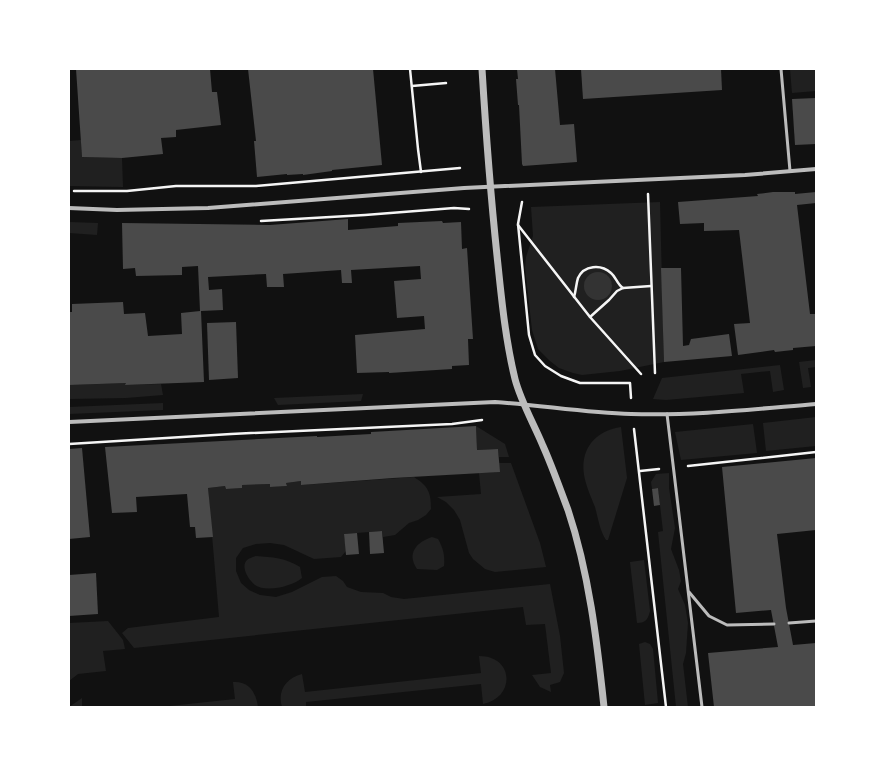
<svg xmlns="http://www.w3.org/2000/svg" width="885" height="776" font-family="'Playfair Display',serif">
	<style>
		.green { fill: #202020; fill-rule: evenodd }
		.water { fill: #333 }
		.building { fill: #4a4a4a }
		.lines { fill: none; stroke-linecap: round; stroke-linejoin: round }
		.path { stroke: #f5f5f5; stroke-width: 2.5 }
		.service { stroke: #bcbcbc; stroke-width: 3 }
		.minor { stroke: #bcbcbc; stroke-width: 4 }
		.tertiary { stroke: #bcbcbc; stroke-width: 7 }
	</style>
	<rect width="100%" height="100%" fill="#111"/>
	<!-- green -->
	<g class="green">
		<polygon points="790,69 816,69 816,91 792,93"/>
		<polygon points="81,140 82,157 122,158 123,187 69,186 69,141"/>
		<path d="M660 202 664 362 620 371 582 375 573 373 559 368 550 361 538 349 532 330 525 268 526 257 533 236 531 207ZM586 280 612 283V288L608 296 585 289Z"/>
		<polygon points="69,222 98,223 97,235 69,233"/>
		<polygon points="816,360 816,367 808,368 811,387 803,388 799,362"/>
		<polygon points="780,365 784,390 773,392 770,371 741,374 744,393 666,400 653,399 662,378"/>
		<polygon points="126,383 126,385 161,384 163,395 126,398 69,399 69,385"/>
		<polygon points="363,394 361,401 278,405 274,398"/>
		<polygon points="163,403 163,410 69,414 69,407"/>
		<polygon points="816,417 816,446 766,451 763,423"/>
		<polygon points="753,424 757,453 681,460 675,432"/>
		<polygon points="476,426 505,444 509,457 499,457 498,449 477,450"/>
		<path d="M621 427 627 478 608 540H606C600 531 598 518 595 507 591 497 586 486 584 475 580 448 596 431 621 427Z"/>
		<polygon points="499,463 511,463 540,543 546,567 495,572 485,569 473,559 469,553 460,520 454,510 446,502 437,497 481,494 479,473 499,472"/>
		<polygon points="669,473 669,488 675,528 671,549 679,570 681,581 678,589 685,605 688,623 686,653 683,664 688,707 676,707 658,532 663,531 658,488 652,489 651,482 656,474"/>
		<path d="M414 477C428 486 431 492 431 509L426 515 418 520 409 523 395 535 383 537 382 531 344 534 346 551 341 557 314 559 284 545 270 543 256 544 243 548 236 558V571L241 583 249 590 260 595 276 597 292 592 322 577 336 576 343 581 347 587 361 592 383 593 391 597 404 599 550 584 560 636 564 673 560 682 550 685 551 692 540 687 532 675 551 673 545 624 526 625 523 607 134 648 122 633 128 628 219 617 208 488 225 486 226 489 242 488V485L270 484V487L287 486 286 483 301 481 302 485Z"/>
		<path d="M432 537 438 539C443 548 445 555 444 566L437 570 417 569C406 553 417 542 432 537Z"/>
		<path d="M256 556C272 557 286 558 300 567L302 578C293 586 266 593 255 585 249 580 240 567 247 560 249 558 253 557 256 556Z"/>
		<path d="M644 560 650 611C648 619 646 623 637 623L630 562Z"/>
		<polygon points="108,621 123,640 125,649 103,651 106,671 78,674 69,681 69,623"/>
		<polygon points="645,642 650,644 653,649 658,703 645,705 639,644"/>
		<path d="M479 656C515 656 515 698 483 704L481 684 306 702V707H282C277 691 286 678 302 674L305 692 481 673Z"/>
		<path d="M233 682C249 681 256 692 258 707H160L235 699Z"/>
		<polygon points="82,698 82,707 69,707"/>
	</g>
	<!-- water -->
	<circle class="water" cx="598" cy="286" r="14"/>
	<!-- building -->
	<g class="building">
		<polygon points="76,69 210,69 212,92 217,92 221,125 176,130 176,137 161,138 163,154 122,158 82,157"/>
		<polygon points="248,69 373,69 382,165 332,170 332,171 303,175 303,174 287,175 287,174 257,177 254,141 256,141"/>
		<polygon points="517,69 555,69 560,125 574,124 577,162 523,166 522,164 519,105 518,105 516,79 518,79"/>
		<polygon points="581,69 721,69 722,90 583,99"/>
		<polygon points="816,98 816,144 795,145 792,99"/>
		<polygon points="773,192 795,192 795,194 816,192 816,203 797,205 810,314 816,314 816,346 793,348 793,350 775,352 774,350 738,355 734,324 750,323 739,230 704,231 704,223 680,224 678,202 758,196 757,194"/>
		<polygon points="348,219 348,230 398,226 398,223 442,221 443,223 461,222 462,249 467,248 473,339 468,339 469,365 452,366 452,369 389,373 389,372 357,373 355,335 425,329 424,316 397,318 394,281 421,279 420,266 351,270 352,283 342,283 341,270 283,274 284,287 267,287 266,274 208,277 209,290 222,289 223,310 201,311 204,382 125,385 126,383 69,385 69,312 72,312 72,304 123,302 124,314 145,313 148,336 182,334 181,313 200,311 198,266 182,267 182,275 136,276 135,268 123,269 122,223 270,225"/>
		<polygon points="661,268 681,268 683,346 689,345 691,339 729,334 732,356 664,362"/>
		<polygon points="236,322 238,378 209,380 207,323"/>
		<polygon points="476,426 477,450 498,449 500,472 393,478 301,485 301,481 286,483 287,486 270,487 270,484 242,485 242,488 226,489 225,486 208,488 213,537 196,538 195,527 190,527 187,494 136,497 137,512 112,513 105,447 317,436 317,437 371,434 371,432"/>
		<polygon points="82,448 90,537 69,539 69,449"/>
		<polygon points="816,458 816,530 777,534 786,608 793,645 816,643 816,707 714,707 708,653 778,647 771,610 736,613 722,467"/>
		<polygon points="658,488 660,505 654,506 652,489"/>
		<polygon points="382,531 384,553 370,554 369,532"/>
		<polygon points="357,533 359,554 346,555 344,534"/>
		<polygon points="96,573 98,614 69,616 69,575"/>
	</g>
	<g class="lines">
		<!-- path -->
		<g class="path">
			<polyline points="410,69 418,149 421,172"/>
			<polyline points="412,86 446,83"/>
			<polyline points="74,191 127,191 176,186 256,186 460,168"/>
			<polyline points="648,194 655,373"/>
			<polyline points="522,202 518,224 529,335 535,355 545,366 561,376 580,383 630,383 631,398"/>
			<polyline points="261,221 365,215 454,208 469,209"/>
			<polyline points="518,225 590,317 641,374"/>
			<path d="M574 297C576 291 576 284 578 278 584 265 601 264 611 273 616 277 617 284 623 288"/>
			<polyline points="590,317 609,300 617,291 623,288 651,286"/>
			<polyline points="634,429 666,707"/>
			<polyline points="69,444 231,434 452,424 482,420"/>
			<polyline points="688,466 816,452"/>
			<polyline points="640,471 659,469"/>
		</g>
		<!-- service -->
		<g class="service">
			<polyline points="781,69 790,171"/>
			<polyline points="667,414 702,707"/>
			<polyline points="689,592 709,616 727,625 774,624"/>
			<polyline points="789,623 816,621"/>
		</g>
		<!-- minor -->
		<g class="minor">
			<polyline points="69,208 117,210 208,208 464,188 745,175 816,169"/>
			<path d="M69 422 495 402C541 405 586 413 631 414 693 416 755 409 816 404"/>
		</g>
		<!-- tertiary -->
		<path class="tertiary" d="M482 69C486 135 491 200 498 265 502 304 506 342 515 379 521 402 534 424 543 446 552 466 560 489 568 510 589 573 597 641 604 707"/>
	</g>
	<!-- border -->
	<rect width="885" height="776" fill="none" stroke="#ffffff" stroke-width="140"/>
</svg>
